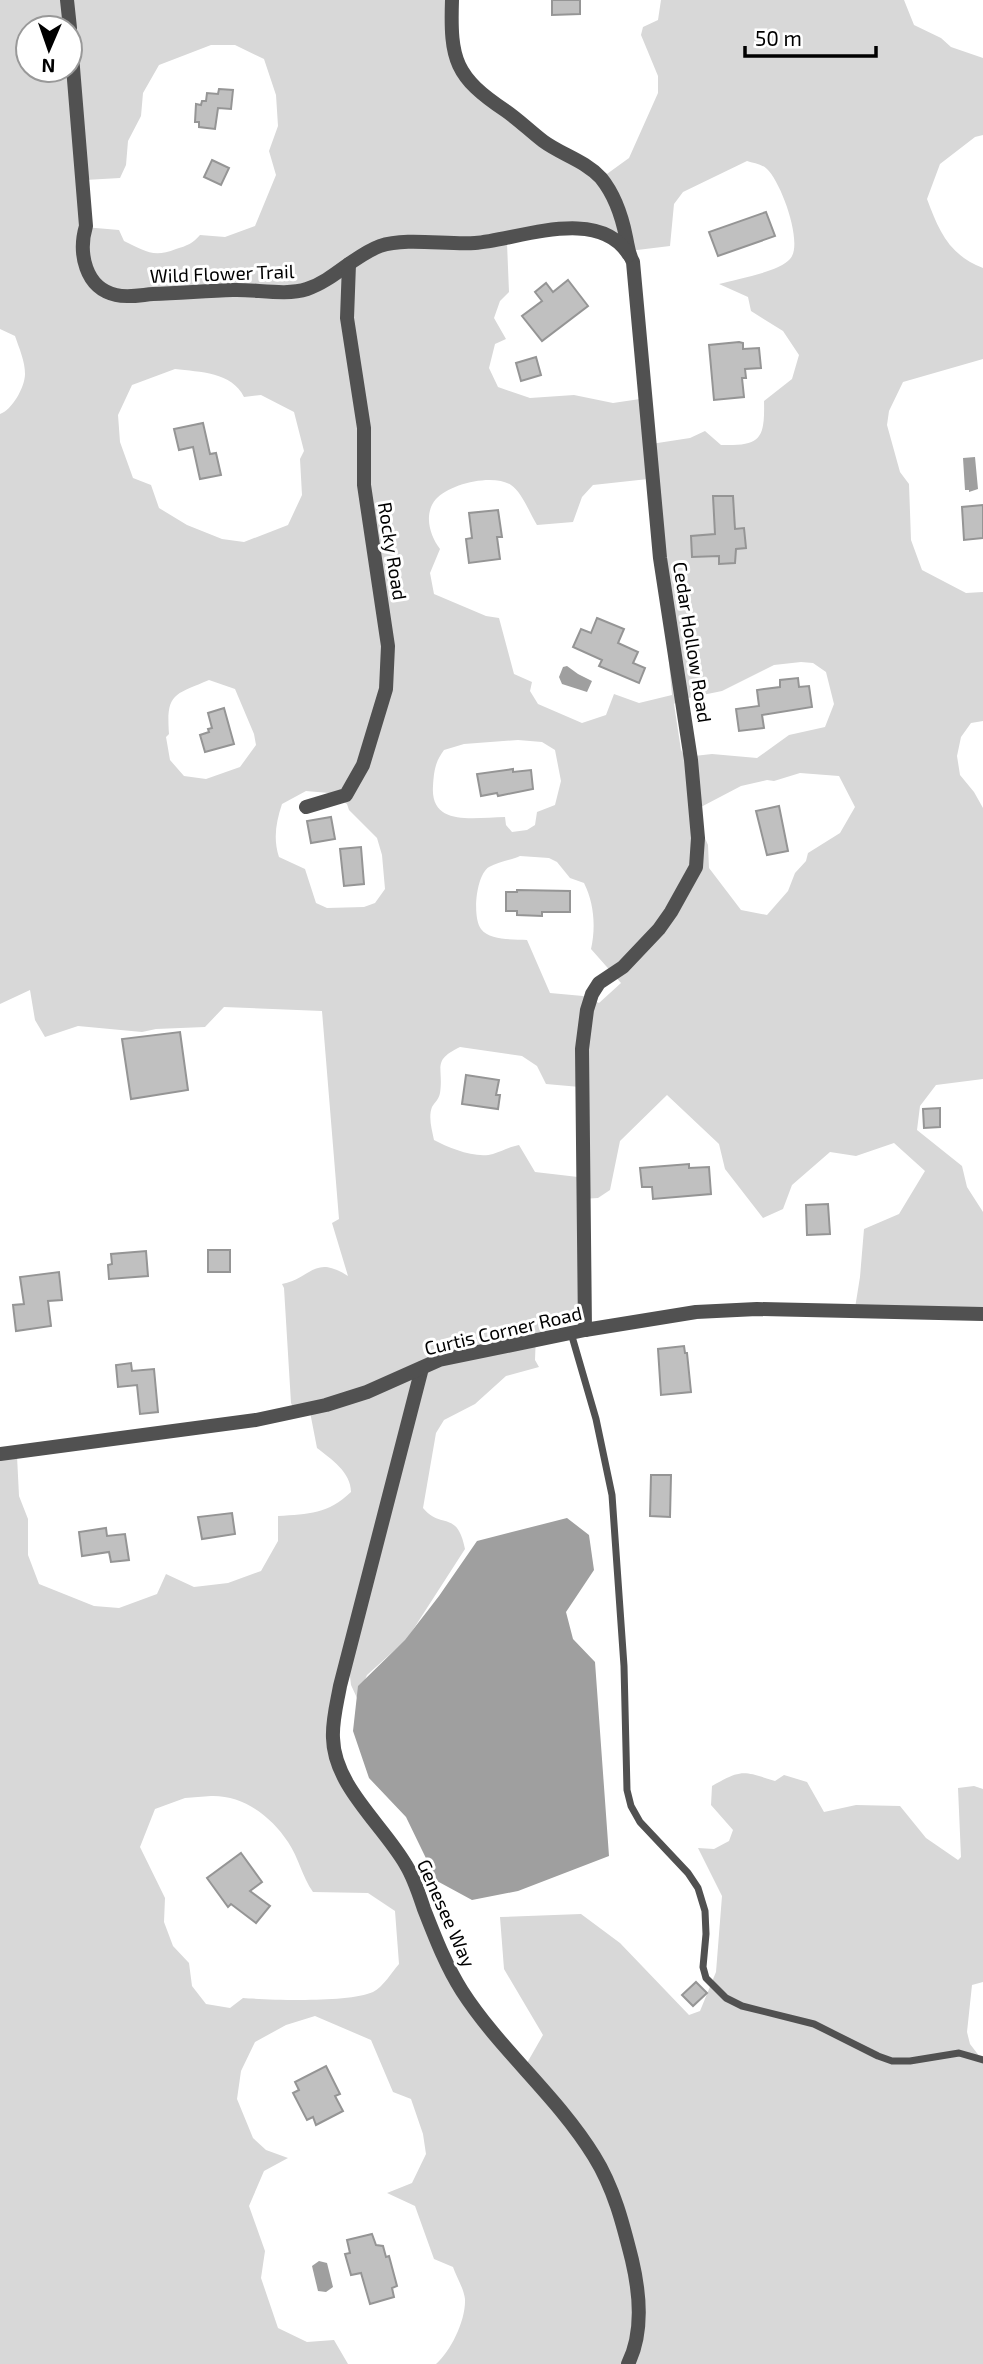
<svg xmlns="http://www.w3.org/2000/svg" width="983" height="2364" font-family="'Exo 2',sans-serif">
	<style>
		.green { fill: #d8d8d8; fill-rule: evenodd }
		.water { fill: #9f9f9f }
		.building { fill: #c0c0c0; stroke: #959595; stroke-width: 2 }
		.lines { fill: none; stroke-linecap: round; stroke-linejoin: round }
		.service { stroke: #515151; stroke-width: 7 }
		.minor { stroke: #515151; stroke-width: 14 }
		.tertiary { stroke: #515151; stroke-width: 14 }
		.labels { text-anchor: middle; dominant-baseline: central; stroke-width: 6; stroke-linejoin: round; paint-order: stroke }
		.street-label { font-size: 19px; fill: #000; stroke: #fff }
	</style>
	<rect width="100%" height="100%" fill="#fff"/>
	<!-- green -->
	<path class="green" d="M0 0H451L463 79 600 179 629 158 658 93V76L641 35 643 27 658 20 661 0H904L914 25 941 38 951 47 983 58V135L975 137 940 164 927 199C939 231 949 255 983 268V359L903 382 889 411 887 425 900 472 909 484 911 540 922 570 966 593 983 592V721L971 723 961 737 957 756 960 775 974 792 983 808V1079L936 1085 920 1106 917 1130 962 1166 967 1187 983 1212V1308H855L860 1277 864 1229 899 1214 925 1171 894 1143 856 1156 830 1152 792 1185 783 1209 763 1218 725 1169 719 1144 667 1095 620 1141 610 1190 598 1198 582 1199 579 1202 578 1322 536 1333 535 1360 539 1367 506 1376 475 1404 444 1420 436 1433 423 1508C441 1530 457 1509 465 1549L407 1639 367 1675 357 1698 351 1685 349 1668 333 1749 407 1869 437 1944 523 2070 543 2035 504 1969 500 1917 581 1914 620 1943 689 2015 700 2011 716 1972 722 1896 698 1848 714 1849 729 1841 733 1830 711 1805 712 1786C742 1769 743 1771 775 1781L784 1775 807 1782 824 1812 856 1805 900 1806 926 1838 958 1860 961 1857 958 1788 974 1786 983 1789V1982L972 1985 967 2032 970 2044 983 2061V2364H436C451 2351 466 2320 465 2299 464 2289 456 2276 453 2267L434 2259 415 2206 387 2193 412 2183 426 2154 423 2134 411 2099 393 2092 371 2040 315 2016 286 2025 255 2042 241 2071 237 2099 253 2138 266 2150 288 2158 264 2171 249 2206 265 2251 261 2278 278 2328 307 2342 334 2340 348 2364H0V1456H17L19 1496 28 1519V1555L39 1584 94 1606 119 1608 157 1594 166 1574 194 1587 228 1583 261 1571 278 1541V1516C309 1514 328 1514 351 1492 351 1472 331 1459 317 1448L310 1412 296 1413 291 1403 284 1288 282 1284C312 1278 314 1254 348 1276L332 1223 339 1219 322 1011 224 1007 205 1027 156 1029 142 1032 78 1026 45 1037 35 1020 30 990 0 1004V414C12 410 25 387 25 374 25 361 19 348 15 336L0 329ZM28 28H70V70H28ZM211 45H235L264 59 276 95 278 126 269 151 276 175 255 226 225 237 200 235C193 243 187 246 176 249 153 258 145 251 124 241L119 230 84 227 85 180 120 178 126 165 128 141 141 116 143 93 159 65ZM747 161C753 163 762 164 767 169 781 182 804 244 790 259 779 272 737 279 719 284L748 297 751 311 783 331 799 355 792 379 764 401C765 440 760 446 721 445L705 431 690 438 651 444 640 399 613 403 574 395 530 398 498 387 489 368 495 344 506 339 494 318 500 301 509 292 507 243 567 230 606 239 629 251 670 246 674 204 683 192ZM175 369C200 372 232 372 244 397L261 395 294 412 304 451 300 459 302 495 288 525 244 542 222 539 187 525 159 508 151 485 133 478 120 442 118 415 132 385ZM648 479 652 483 672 695 639 703 614 694 606 715 582 723 538 704 530 691 532 682 514 674 499 618 486 616 434 594 430 573 440 549C430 536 423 514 436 499 449 484 493 473 511 485 522 492 530 514 537 525L573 522 582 497 593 485ZM801 662 813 663 826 672 834 704 825 727 789 735 757 758 712 754 685 757 681 750 674 704 678 700 722 691 774 665ZM209 680 235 689 254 734 256 745 240 767 206 779 184 776 170 760 166 737 169 734C166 693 174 695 209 680ZM518 740 542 742 555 750 561 781 555 805 537 812 535 825 527 830 512 832 506 825 505 817C477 817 430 828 433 786 434 771 435 762 444 750L464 744ZM800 773 839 776 855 807 840 833 808 853 806 861 795 873 788 891 767 915 741 910 709 868 708 845 694 813 699 808 741 786 767 780 774 781ZM306 791 329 793 347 804 349 810 377 838 382 855 385 889 375 903 364 907 327 908 316 903 305 869 279 857C273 839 276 822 282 804ZM520 856 549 858 557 862 570 878 584 883C594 903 596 927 591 949L621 983 599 1003 583 996 550 993 527 940C513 939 490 941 481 929 472 917 476 875 489 867 498 862 511 860 520 856ZM460 1047 522 1056 537 1066 546 1084 580 1087 578 1177 535 1172 519 1145C509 1147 503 1151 493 1154 476 1159 449 1148 434 1140 432 1130 428 1117 432 1107 435 1102 439 1099 440 1093 444 1067 431 1061 460 1047ZM211 1796C243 1795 271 1816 288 1842 299 1858 302 1877 313 1892L368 1893 395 1911 399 1964C392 1972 383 1987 373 1992 349 2003 271 2000 243 1998L230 2008 206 2004 192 1986 189 1963 173 1946 164 1922 165 1898 140 1847 155 1809 185 1798Z"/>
	<!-- water -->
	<g class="water">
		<polygon points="975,457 978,489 969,492 969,490 965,490 963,458"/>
		<polygon points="567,666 578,674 592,681 587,692 562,684 559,677 563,667"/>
		<polygon points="567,1518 589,1535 594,1570 566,1612 573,1639 595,1662 609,1856 518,1891 472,1900 437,1881 406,1817 369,1778 353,1731 358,1686 405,1640 439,1596 477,1541"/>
		<polygon points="319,2261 327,2263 333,2287 326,2292 318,2291 312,2266"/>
	</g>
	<!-- building -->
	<g class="building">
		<polygon points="552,0 580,0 580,14 552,15"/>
		<polygon points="219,89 233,90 231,109 218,108 215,129 199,127 199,122 195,122 196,104 201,105 202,101 206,101 207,93 218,94"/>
		<polygon points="212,160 229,168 221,185 204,177"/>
		<polygon points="766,212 775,236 718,256 709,232"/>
		<polygon points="568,280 588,306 542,341 522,316 542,301 535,292 546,283 553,292"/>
		<polygon points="739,342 743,343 743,349 759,348 761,368 745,369 746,378 742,378 744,397 714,400 709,345"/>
		<polygon points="536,357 541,375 521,381 516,363"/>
		<polygon points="203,423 210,454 216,453 221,475 200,479 193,447 179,450 174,429"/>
		<polygon points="713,496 733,496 735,529 744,528 746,548 736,549 735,563 719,564 719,556 692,557 691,536 715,534"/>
		<polygon points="983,505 983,538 964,540 962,507"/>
		<polygon points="498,510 502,537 497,537 500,559 469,563 466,539 472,538 469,513"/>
		<polygon points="597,618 624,629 618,643 638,652 633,663 645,668 639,683 599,666 602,660 573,647 581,629 591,633"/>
		<polygon points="798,678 799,687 809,686 812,707 762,715 764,728 739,731 736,709 759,706 757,690 780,687 780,680"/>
		<polygon points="224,708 234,744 205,752 200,735 209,732 208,729 212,728 208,713"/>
		<polygon points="513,769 513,772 531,770 533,789 498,796 497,793 481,796 477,774"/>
		<polygon points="779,806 788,851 767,855 756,811"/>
		<polygon points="331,817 335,839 311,843 307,821"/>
		<polygon points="361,847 364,884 344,886 340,849"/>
		<polygon points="517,890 570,891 570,912 542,912 542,916 517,915 517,911 506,911 506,892 517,892"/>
		<polygon points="180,1032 188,1090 131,1099 122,1039"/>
		<polygon points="466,1075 499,1080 496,1095 500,1095 498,1109 462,1104"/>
		<polygon points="940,1108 940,1127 924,1128 923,1109"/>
		<polygon points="689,1164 689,1168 709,1167 711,1194 653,1199 652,1187 642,1187 640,1168"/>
		<polygon points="828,1204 830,1234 807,1235 806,1205"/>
		<rect x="208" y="1250" width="22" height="22"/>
		<polygon points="146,1251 148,1276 109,1279 108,1265 112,1264 111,1254"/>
		<polygon points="59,1272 62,1300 48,1301 51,1326 16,1331 13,1305 24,1304 20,1277"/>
		<polygon points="684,1346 685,1353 687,1353 691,1392 661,1395 658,1349"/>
		<polygon points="131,1363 132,1371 154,1369 158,1412 140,1414 137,1385 118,1387 116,1365"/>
		<polygon points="651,1475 671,1475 670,1517 650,1516"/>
		<polygon points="232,1513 235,1534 202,1539 198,1517"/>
		<polygon points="106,1528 107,1536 125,1534 129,1560 111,1562 109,1552 82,1556 79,1532"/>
		<polygon points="241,1853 262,1882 250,1891 270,1906 256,1923 231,1904 228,1907 207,1878"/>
		<polygon points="696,1982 707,1993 693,2006 682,1995"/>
		<polygon points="326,2066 340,2094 335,2096 343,2111 316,2125 313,2117 307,2120 293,2093 299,2090 295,2082"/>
		<polygon points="372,2234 376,2245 383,2246 386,2257 389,2256 397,2286 392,2288 394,2297 370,2304 361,2273 351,2275 345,2254 350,2253 347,2240"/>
	</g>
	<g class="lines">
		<!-- service -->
		<polyline class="service" points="571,1333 596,1419 612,1495 624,1666 627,1790 631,1806 640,1822 688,1873 698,1888 705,1911 706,1934 703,1967 706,1978 726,1998 742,2006 814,2024 878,2056 892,2061 910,2061 959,2053 983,2060"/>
		<!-- minor -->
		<g class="minor">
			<polyline points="67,0 70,28"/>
			<path d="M452 0C450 60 455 77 506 111 519 120 530 131 543 141 562 155 584 160 601 178 614 194 622 217 626 237 628 246 628 253 633 262L660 558 691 760 698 838 696 867 671 912 659 929 623 967 599 983 592 994 587 1010 582 1049 585 1330"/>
			<path d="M70 31 86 226C78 253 85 288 116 295 128 298 141 295 153 294 180 293 206 291 233 290 255 289 286 296 307 289 334 280 353 256 380 246 406 237 446 245 475 243 517 240 599 205 629 255"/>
			<polyline points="306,807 346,795 363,765 386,689 388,646 364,485 364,428 347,318 349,264"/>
			<path d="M422 1368 340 1686C337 1703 332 1721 333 1738 334 1786 383 1825 406 1865 414 1878 419 1894 424 1909 435 1937 446 1966 462 1991 500 2050 557 2096 594 2156 614 2188 623 2224 632 2260 640 2294 644 2332 628 2364"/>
		</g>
		<!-- tertiary -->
		<polyline class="tertiary" points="0,1454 256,1420 326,1405 367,1392 439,1360 585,1330 696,1312 757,1309 983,1314"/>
	</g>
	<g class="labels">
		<!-- street labels -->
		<g class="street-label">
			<text transform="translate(222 273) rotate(-2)">Wild Flower Trail</text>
			<text transform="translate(393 551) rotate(81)">Rocky Road</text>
			<text transform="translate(693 642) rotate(81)">Cedar Hollow Road</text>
			<text transform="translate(503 1330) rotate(-13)">Curtis Corner Road</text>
			<text transform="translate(447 1913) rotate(66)">Genesee Way</text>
		</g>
	</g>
	<!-- north arrow -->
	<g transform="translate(49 49) rotate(182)"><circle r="33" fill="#ffffff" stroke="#999999" stroke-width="2"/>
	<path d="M0-5L12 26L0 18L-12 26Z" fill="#000000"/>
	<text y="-10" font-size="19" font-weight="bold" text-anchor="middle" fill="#000000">N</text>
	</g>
	<!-- scale -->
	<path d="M745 46v10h131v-10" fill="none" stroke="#000000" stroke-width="3.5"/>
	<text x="755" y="46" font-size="21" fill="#000000" stroke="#ffffff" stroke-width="5" paint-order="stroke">50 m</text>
</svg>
